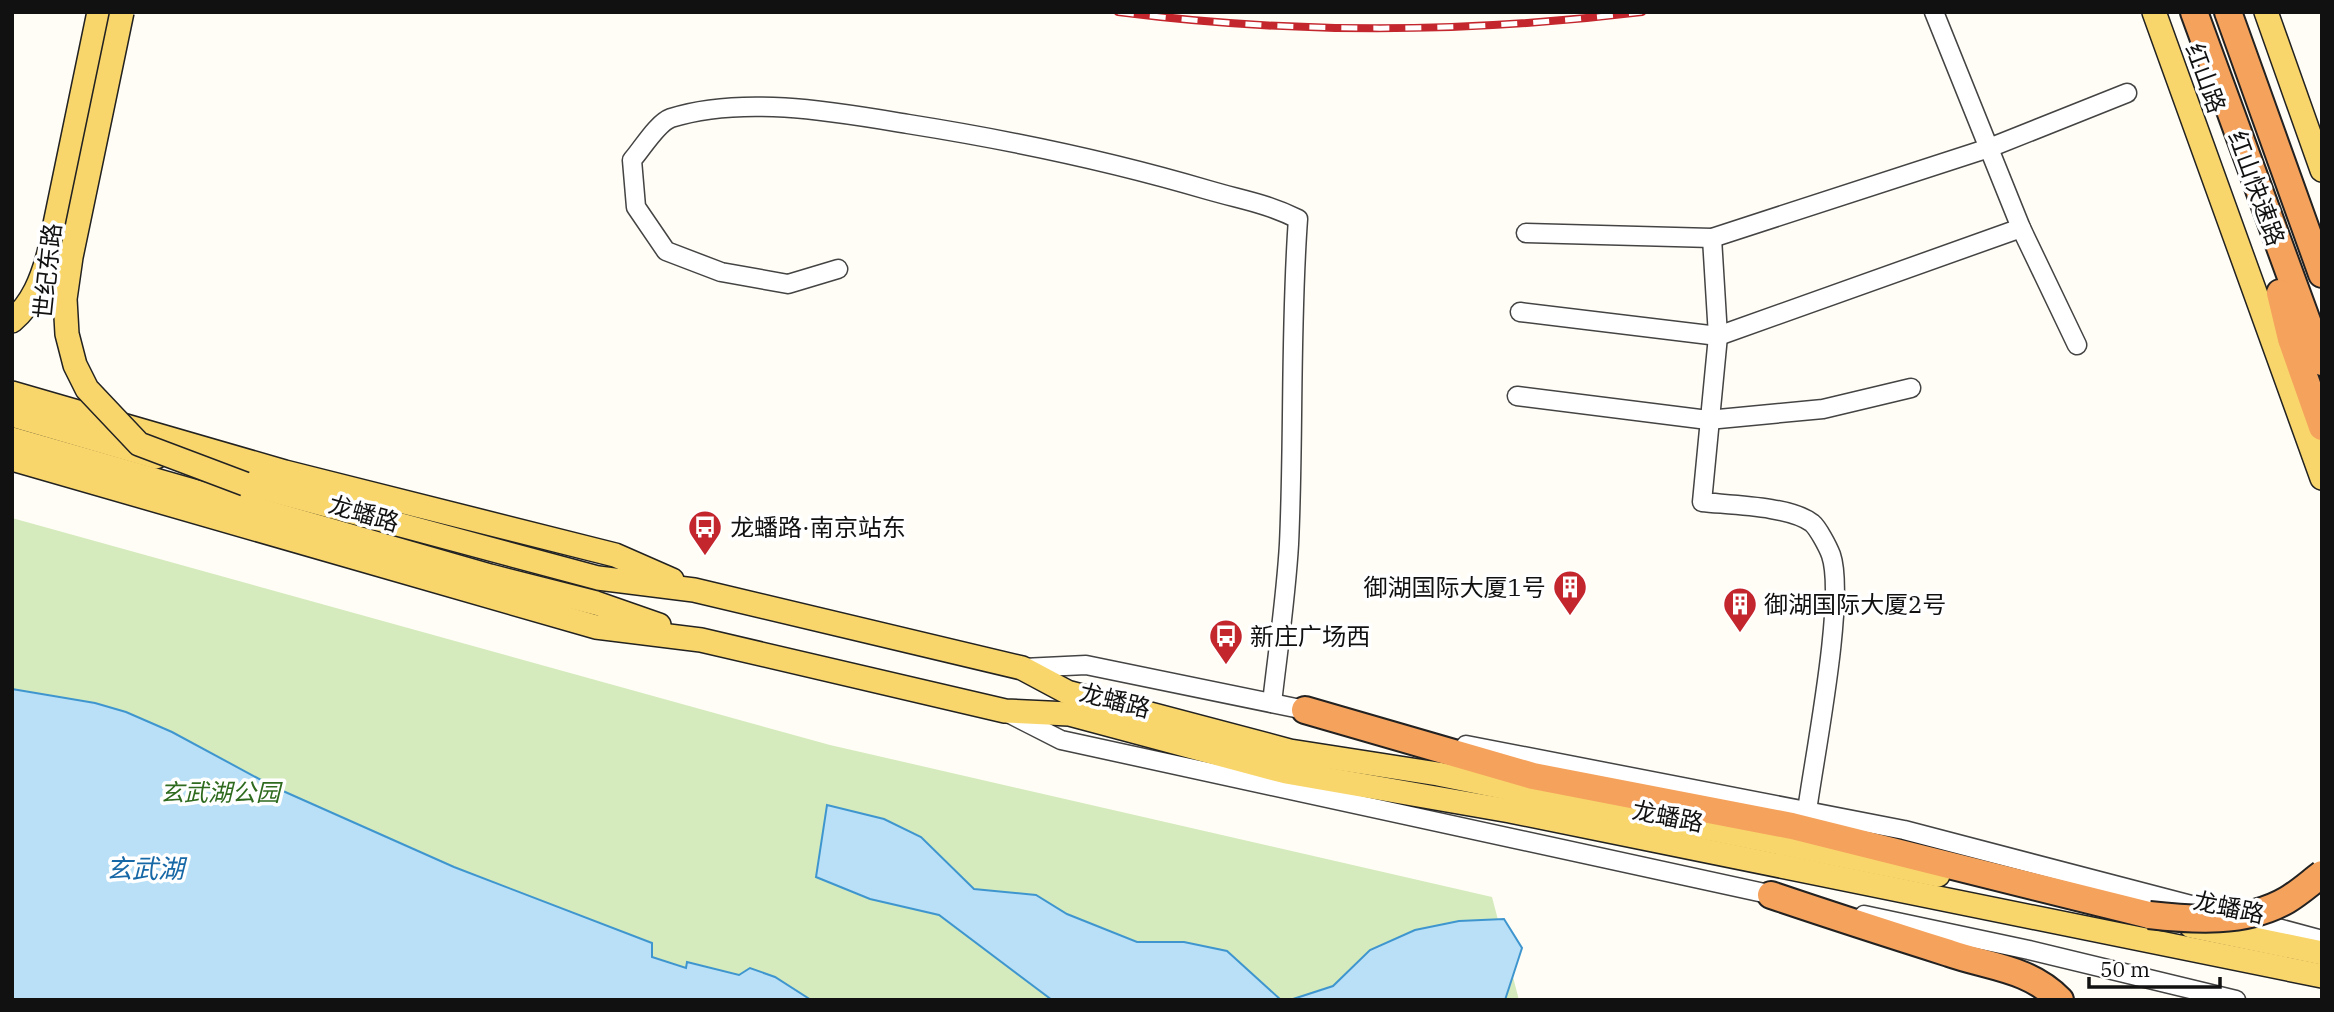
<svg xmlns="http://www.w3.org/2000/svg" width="2334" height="1012" font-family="'IBM Plex Serif','Noto Sans SC',serif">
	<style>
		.green { fill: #d5ebbd }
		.water { fill: #b9e0f7; stroke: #3f96cf; stroke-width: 2 }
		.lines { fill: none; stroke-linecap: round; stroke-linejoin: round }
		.minor-casing { stroke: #444; stroke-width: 21 }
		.major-casing { stroke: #222; stroke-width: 26 }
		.highway-casing { stroke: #222; stroke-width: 30 }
		.minor { stroke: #fff; stroke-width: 18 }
		.major { stroke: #f9d66b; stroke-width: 23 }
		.highway { stroke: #f5a25d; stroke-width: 26 }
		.rail-casing { stroke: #c4262e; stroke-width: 8 }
		.rail { stroke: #fff; stroke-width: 5; stroke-dasharray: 16; stroke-linecap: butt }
		.major-bridge-casing { stroke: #222; stroke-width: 26; stroke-linecap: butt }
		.highway-bridge-casing { stroke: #222; stroke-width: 30; stroke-linecap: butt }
		.major-bridge { stroke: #f9d66b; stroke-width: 23 }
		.highway-bridge { stroke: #f5a25d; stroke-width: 26 }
		.labels { text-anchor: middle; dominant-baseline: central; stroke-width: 7; stroke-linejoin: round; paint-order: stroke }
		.street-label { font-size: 24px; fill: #111; stroke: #fff }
		.poi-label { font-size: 24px; fill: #111; stroke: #fff; text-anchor: start }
		.park-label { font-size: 24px; font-style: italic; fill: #2f6b1f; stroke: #fff }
		.water-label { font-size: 26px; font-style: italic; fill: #1768a6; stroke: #fff }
	</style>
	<rect width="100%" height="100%" fill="#fffdf5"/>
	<!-- green -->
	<polygon class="green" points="12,518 830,745 1492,897 1519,1000 12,1000"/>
	<!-- water -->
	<g class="water">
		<polygon points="12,689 95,703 126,712 172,732 274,787 454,867 652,943 652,957 686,968 687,962 739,975 750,968 775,977 811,1000 12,1000"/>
		<polygon points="827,805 884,819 921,837 974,889 1036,895 1067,914 1137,942 1184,942 1227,951 1281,1000 1052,1000 939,915 870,899 816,877"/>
		<polygon points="1504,919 1522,948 1505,1000 1290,1000 1333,986 1370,950 1415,930 1459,921"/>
	</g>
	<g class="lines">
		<!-- minor casing -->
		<g class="minor-casing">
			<g id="minor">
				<polyline points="1934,12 2021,228 2077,345"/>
				<polyline points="1526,233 1712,238 1989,148 2127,93"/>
				<path d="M1712 238 1718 336 1702 502C1730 505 1790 506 1812 523 1818 528 1828 547 1831 555 1846 599 1814 758 1807 811"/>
				<path d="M838 269 788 284 721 272 666 251 636 207 632 160C642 149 657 123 671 118 743 95 836 112 908 124 1009 140 1110 161 1208 190 1242 200 1266 203 1298 219 1290 328 1294 436 1289 544 1286 597 1278 650 1272 703"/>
				<polyline points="1520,312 1718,336 2021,228"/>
				<polyline points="1517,396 1708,420 1823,409 1911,388"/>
				<polyline points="1023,668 1086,665 1315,712"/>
				<polyline points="1010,714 1061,740 1782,897"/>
				<polyline points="1466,745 1904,830 2214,911"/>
				<polyline points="1864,915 2029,950 2236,1000"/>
				<polyline points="2241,918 2322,940"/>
			</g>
		</g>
		<!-- major casing -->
		<g class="major-casing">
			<g id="major">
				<polyline points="2154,12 2322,478"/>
				<polyline points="2266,12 2322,170"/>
				<path d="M12 321C33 303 42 279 49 253L99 12"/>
				<polyline points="12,393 285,472 615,555 672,580"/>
				<polyline points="12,415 156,457"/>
				<polyline points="12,439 490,576 596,603 659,625"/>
				<polyline points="12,459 596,627 701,640 1005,711 1069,714 1286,772 1510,811 2322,976"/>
				<polyline points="226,478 598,578 694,590 1022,668 1067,692 1290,751 1438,774 1938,875"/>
				<polyline points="2191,926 2322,953"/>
			</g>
		</g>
		<!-- highway casing -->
		<g class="highway-casing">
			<g id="highway">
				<polyline points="2194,12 2322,362"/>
				<polyline points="2228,12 2322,274"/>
				<polyline points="2280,293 2291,339 2322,427"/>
				<polyline points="1305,710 1533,776 1792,826 2149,915"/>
				<path d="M1771 895C1830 915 1889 934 1949 953 1989 967 2029 968 2060 1000"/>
			</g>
		</g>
		<!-- minor -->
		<use href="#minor" class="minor"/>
		<!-- major -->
		<use href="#major" class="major"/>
		<!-- highway -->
		<use href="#highway" class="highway"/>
		<!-- rail casing -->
		<g class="rail-casing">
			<path id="rail" d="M1118 12C1291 34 1469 33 1642 12"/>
		</g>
		<!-- rail -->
		<use href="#rail" class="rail"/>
		<!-- major-bridge casing -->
		<g class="major-bridge-casing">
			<polyline id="major-bridge" points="122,12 71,257 65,299 67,334 75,365 87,389 139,444 245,484"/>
		</g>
		<!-- highway-bridge casing -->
		<g class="highway-bridge-casing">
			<path id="highway-bridge" d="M2149 915C2193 920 2246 924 2287 900 2299 893 2310 883 2322 874"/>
		</g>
		<!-- major-bridge -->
		<use href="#major-bridge" class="major-bridge"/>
		<!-- highway-bridge -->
		<use href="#highway-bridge" class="highway-bridge"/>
	</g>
	<!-- icons -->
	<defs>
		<g id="bus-pin" transform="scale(1.75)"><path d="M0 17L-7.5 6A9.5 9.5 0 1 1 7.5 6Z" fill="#c4262e" stroke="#fff"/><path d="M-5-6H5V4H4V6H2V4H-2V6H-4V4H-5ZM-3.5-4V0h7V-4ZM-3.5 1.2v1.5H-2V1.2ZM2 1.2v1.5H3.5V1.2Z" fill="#fff"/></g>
		<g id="building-pin" transform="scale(1.75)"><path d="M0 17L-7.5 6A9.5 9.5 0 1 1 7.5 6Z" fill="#c4262e" stroke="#fff"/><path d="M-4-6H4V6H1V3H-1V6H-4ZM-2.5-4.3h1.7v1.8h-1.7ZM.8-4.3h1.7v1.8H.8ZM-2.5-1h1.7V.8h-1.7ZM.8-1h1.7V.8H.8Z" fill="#fff"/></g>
	</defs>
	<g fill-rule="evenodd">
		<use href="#bus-pin" x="705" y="527"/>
		<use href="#building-pin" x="1570" y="587"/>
		<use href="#building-pin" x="1740" y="604"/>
		<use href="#bus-pin" x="1226" y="636"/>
	</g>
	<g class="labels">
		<!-- street labels -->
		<g class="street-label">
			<text transform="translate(2206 78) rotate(70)">红山路</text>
			<text transform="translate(2257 188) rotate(70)">红山快速路</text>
			<text transform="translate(47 271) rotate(-84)">世纪东路</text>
			<text transform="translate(364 513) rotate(16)">龙蟠路</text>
			<text transform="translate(1115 700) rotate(14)">龙蟠路</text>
			<text transform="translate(1668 816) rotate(11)">龙蟠路</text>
			<text transform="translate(2229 907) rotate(12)">龙蟠路</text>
		</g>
		<!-- poi labels -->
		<g class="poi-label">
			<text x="730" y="527">龙蟠路·南京站东</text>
			<text x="1546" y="587" text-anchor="end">御湖国际大厦1号</text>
			<text x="1764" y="604">御湖国际大厦2号</text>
			<text x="1250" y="636">新庄广场西</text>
		</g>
		<!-- park labels -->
		<g class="park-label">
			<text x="220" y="792">玄武湖公园</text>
		</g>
		<!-- water labels -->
		<g class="water-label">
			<text x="145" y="868">玄武湖</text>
		</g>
	</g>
	<!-- border -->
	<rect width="2334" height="1012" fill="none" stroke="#111111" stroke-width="28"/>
	<!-- scale -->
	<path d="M2089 977v10h131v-10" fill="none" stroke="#111111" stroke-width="3.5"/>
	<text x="2100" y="977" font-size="21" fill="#111111" stroke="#ffffff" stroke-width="5" paint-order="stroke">50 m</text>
</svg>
